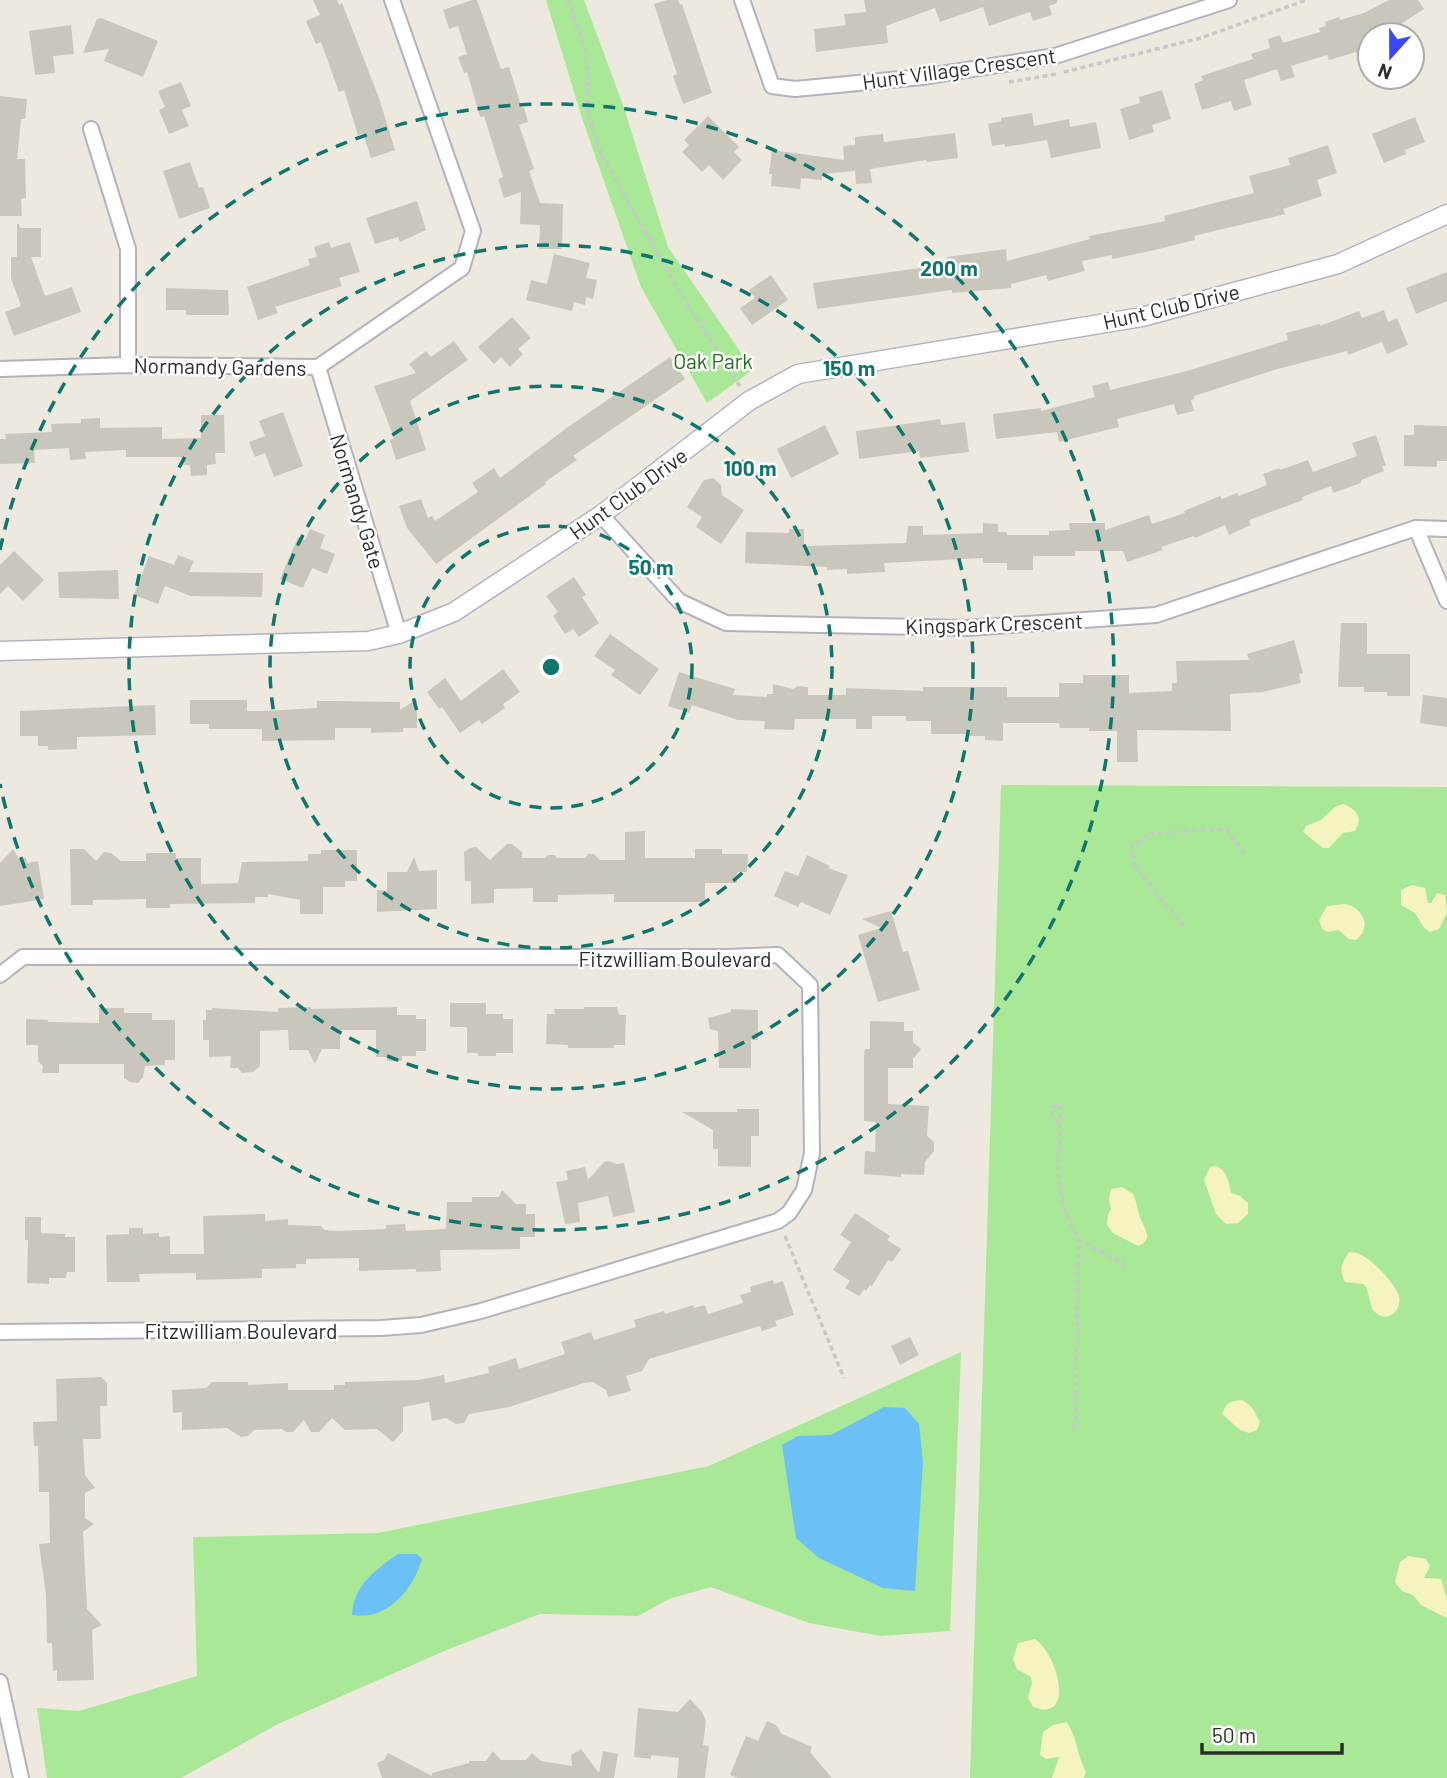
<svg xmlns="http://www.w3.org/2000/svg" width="1447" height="1778" font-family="Barlow,sans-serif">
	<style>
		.green { fill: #a9e897 }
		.sand { fill: #f5f3bf }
		.water { fill: #6bc0f6 }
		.building { fill: #c9c7bc }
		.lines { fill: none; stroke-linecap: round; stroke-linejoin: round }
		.minor-casing { stroke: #b2b2c0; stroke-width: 18 }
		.tertiary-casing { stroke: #b2b2c0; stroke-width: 21 }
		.path { stroke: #c8c8c8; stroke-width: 3.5; stroke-dasharray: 5 3.5; stroke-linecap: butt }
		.minor { stroke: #fff; stroke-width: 14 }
		.tertiary { stroke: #fff; stroke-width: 18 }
		.ring { fill: none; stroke: #0f766e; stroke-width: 3.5; stroke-dasharray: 12 9 }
		.labels { text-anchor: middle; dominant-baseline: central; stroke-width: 5; stroke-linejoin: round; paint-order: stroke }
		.street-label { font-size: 21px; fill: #2c2c2c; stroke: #fff }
		.park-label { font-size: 21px; fill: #1e6f16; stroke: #fff }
		.centre { fill: #0f766e; stroke: #fff; stroke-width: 3.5 }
		.ring-label { font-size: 21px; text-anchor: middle; font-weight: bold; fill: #0f766e; stroke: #fff; stroke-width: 5; stroke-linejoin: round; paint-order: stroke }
	</style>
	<rect width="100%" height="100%" fill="#eee9de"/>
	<!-- green -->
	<g class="green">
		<polygon points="546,0 584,0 623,105 668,247 753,370 707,403 641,287 582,118"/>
		<polygon points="1001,785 1447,787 1447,1778 970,1778"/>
		<polygon points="961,1352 950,1631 881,1636 809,1623 711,1587 669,1599 638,1616 540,1614 449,1649 278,1724 181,1778 47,1778 37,1708 79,1711 197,1676 193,1537 378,1533 709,1466"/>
	</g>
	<!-- sand -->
	<g class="sand">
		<path d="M1343 804C1356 809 1364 818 1355 831L1343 833 1329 848H1323L1303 832 1306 826 1321 820 1335 807Z"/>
		<polygon points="1412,885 1425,888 1428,903 1431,903 1437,893 1445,895 1447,913 1439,929 1430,932 1424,928 1415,913 1401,905 1401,890"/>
		<path d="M1344 904C1361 906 1374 926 1356 940L1349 939 1338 930 1328 932 1322 929 1319 920 1327 906Z"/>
		<path d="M1216 1166C1227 1170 1229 1182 1231 1193L1240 1196 1248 1203V1214L1238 1223 1226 1224 1216 1214 1204 1180 1210 1167Z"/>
		<path d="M1122 1187 1133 1194C1137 1202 1137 1209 1140 1217 1144 1229 1155 1239 1138 1246L1113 1233 1107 1225 1108 1215 1111 1209 1109 1199 1111 1189Z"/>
		<path d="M1349 1252C1352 1253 1356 1252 1359 1254 1371 1258 1397 1285 1399 1297 1402 1311 1388 1323 1376 1313 1368 1307 1371 1294 1364 1284L1345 1282C1339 1270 1341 1264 1349 1252Z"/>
		<path d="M1242 1400C1252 1405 1255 1412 1260 1422L1257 1430 1249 1433 1240 1430 1222 1414C1226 1403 1230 1401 1242 1400Z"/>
		<polygon points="1408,1556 1426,1559 1430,1566 1424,1578 1441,1579 1447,1599 1447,1618 1421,1605 1413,1595 1402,1591 1395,1582 1400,1562"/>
		<path d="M1035 1639C1059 1656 1075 1723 1033 1707L1028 1698 1032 1683 1031 1677 1017 1669 1013 1659 1018 1643Z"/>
		<path d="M1067 1722C1077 1738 1077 1755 1086 1772L1084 1778H1052L1059 1757 1046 1759 1040 1755 1043 1732 1053 1725Z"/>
	</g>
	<!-- water -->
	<g class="water">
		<polygon points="884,1407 905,1408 919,1424 923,1462 915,1591 883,1588 819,1558 796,1538 782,1445 798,1436 831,1435"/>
		<path d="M398 1554H417L422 1559C413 1590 387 1621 352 1615 353 1586 375 1570 398 1554Z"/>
	</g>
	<!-- building -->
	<g class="building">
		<polygon points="313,0 337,0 339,5 342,3 379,98 395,150 371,158 363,133 358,135 344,90 339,92 321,42 316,44 306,21 320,15"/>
		<polygon points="472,0 477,0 501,69 509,67 522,108 524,107 528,122 519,125 534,169 529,171 540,203 563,204 562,249 539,249 540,225 520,224 521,192 504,198 498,179 503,177 484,116 480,117 467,72 464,73 458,57 467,54 458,26 449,29 443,10"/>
		<polygon points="667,0 678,0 680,5 682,4 712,93 683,104 673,76 677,74 654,4"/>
		<polygon points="864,0 1057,0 1057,3 1049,6 1052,15 1033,21 1030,12 989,26 983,7 940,22 935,8 886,26 888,43 816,52 814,29 846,25 844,14 866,12"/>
		<polygon points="1389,0 1418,0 1424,9 1384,35 1370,35 1370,53 1358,57 1356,52 1329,60 1327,55 1291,66 1295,77 1281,81 1277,69 1244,80 1252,105 1234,111 1231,101 1202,110 1194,84 1203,80 1201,76 1253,59 1251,54 1270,48 1268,39 1280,35 1283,43 1320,32 1319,28 1326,26 1325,22 1339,17 1340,20 1364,13"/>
		<polygon points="101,18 158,41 143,77 104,61 109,49 83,53 97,19"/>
		<polygon points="71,25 74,54 53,56 55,73 35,75 29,31"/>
		<polygon points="181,82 191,106 182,110 189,126 169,134 159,110 165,107 158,91"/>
		<polygon points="1162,90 1171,119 1152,125 1154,132 1129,140 1120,109 1140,103 1139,97"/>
		<polygon points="0,96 27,99 25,119 21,119 17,159 25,159 26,198 21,199 22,216 0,216"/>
		<polygon points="1032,113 1034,126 1069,119 1070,127 1096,122 1101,148 1051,158 1047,140 1005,147 1005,144 992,146 988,124 1001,121 1001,118"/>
		<polygon points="708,116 739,147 734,152 742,160 723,180 709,165 702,172 682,152 689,145 684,140"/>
		<polygon points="1415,117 1425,142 1405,150 1406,154 1384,163 1372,134"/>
		<polygon points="955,133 958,158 927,162 926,160 870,169 872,183 856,184 855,171 822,174 822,180 801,178 800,189 771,186 772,174 769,174 772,150 844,160 843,146 855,145 855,137 883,134 884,142"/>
		<polygon points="1328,145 1337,173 1317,180 1322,196 1283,209 1285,214 1194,236 1195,240 1155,250 1112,259 1112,255 1082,261 1085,271 1048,281 1046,275 1011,284 1011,288 952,293 952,290 817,309 813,283 948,264 947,257 1006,249 1007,261 1090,239 1089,236 1165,221 1164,216 1254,193 1249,176 1290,165 1288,158"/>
		<polygon points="190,162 199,188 203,187 210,208 179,219 163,171"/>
		<polygon points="417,201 426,230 400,242 398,237 375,244 366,218"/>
		<polygon points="17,224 19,224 20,228 41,228 41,257 31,257 45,296 72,287 81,312 14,336 5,312 21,306 11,278 11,257 17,257"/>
		<polygon points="329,242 331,248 350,242 360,272 339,278 342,286 275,307 278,313 258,320 247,287 310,265 308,259 317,257 314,247"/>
		<polygon points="554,254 590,263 586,278 597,280 593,299 586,297 585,305 574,302 572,311 526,300 531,280 547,284"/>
		<polygon points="1447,272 1447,301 1416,314 1406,288"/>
		<polygon points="771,275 788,300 752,325 740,308 755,298 749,290"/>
		<polygon points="166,288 228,290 229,315 186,315 186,310 166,310"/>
		<polygon points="1384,310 1388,322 1397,318 1408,345 1387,354 1382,342 1348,355 1347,351 1274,370 1194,396 1194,399 1191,400 1194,411 1177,415 1174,404 1117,419 1119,427 1059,442 1057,432 996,439 993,414 1041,408 1041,411 1095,397 1092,386 1108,382 1110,390 1187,371 1288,340 1286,333 1320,324 1320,326 1359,311 1362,318"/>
		<polygon points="512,317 531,338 518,349 523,354 510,367 501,357 494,364 478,347"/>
		<polygon points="454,341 468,360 410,401 426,450 396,460 390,440 394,438 374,386 416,373 409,364 426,351 431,357"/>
		<polygon points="670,357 685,379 573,456 577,460 545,482 546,484 436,564 407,528 399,506 421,499 428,518 432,516 435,521 478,492 472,483 494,468 500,478 568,427"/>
		<polygon points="283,412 303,466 274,477 265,453 255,457 249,442 265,436 259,421"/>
		<polygon points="201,415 224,415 225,453 215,453 216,464 207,465 207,475 191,476 190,465 181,465 181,457 126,457 126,450 85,452 86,459 70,460 69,448 34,450 35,463 0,464 0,439 6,439 5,434 52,432 51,424 81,423 81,419 100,418 100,428 162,427 162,439 201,438"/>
		<polygon points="940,419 941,425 965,422 969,452 920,458 919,451 859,459 856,431"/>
		<polygon points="825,425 839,454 791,478 777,449"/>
		<polygon points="1414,425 1447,426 1447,461 1437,461 1437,467 1404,466 1404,435 1414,435"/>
		<polygon points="1376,435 1386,466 1382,466 1384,471 1361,480 1361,483 1333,493 1331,486 1302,497 1303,500 1249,520 1251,525 1229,535 1225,525 1195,538 1194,536 1161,547 1163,550 1127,562 1123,551 1075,551 1075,556 1033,556 1033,570 1007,570 1007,563 983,563 983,558 884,563 885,572 847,574 847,569 827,570 827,567 745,563 746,532 789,533 789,529 804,529 804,546 906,543 908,526 923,526 923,535 983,533 983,523 998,524 998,532 1007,532 1007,535 1049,535 1049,531 1070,530 1069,523 1105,523 1105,530 1149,515 1152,524 1185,513 1184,511 1220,496 1222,499 1237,493 1239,496 1267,485 1263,474 1279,468 1280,470 1308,460 1313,472 1357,456 1352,443"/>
		<polygon points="713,478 721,485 722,495 744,510 721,544 696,527 702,517 687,507 704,480"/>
		<polygon points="310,529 325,535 320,548 335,554 327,574 312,568 303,588 280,579 298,537 305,540"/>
		<polygon points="14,551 44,580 23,601 8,586 0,594 0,565"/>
		<polygon points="178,555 194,561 189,572 263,573 262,597 191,596 165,586 158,604 134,595 149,556 174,565"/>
		<polygon points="118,570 119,599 59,598 58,572"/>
		<polygon points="574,577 586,595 582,597 599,623 579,637 573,629 565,634 553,616 558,612 546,596"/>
		<polygon points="1341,623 1367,623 1367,654 1410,654 1410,696 1387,696 1387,692 1364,692 1364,687 1338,687"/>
		<polygon points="610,634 659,669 640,695 611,675 615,670 594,656"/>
		<polygon points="1294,640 1303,673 1299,674 1301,683 1263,692 1230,694 1231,731 1137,730 1138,762 1117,762 1117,731 1089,731 1089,728 1060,728 1059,723 1003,723 1003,741 985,740 985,736 969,736 969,734 931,734 931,721 906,721 906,716 872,716 872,729 856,729 856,719 795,719 794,730 764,729 765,721 738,720 692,705 689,713 668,706 679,672 735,689 733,695 767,697 767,694 773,694 773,684 793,689 798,686 808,687 808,695 846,695 846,688 923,691 923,687 1007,687 1007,697 1059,697 1059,683 1083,683 1083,675 1129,675 1129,693 1172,691 1172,683 1177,683 1176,661 1249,660 1247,654"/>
		<polygon points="503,669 520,692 503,704 505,708 482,724 479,720 460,733 442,707 439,709 427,692 445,678 461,701"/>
		<polygon points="1423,695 1447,698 1447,727 1420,723"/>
		<polygon points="417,699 417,728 403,728 403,732 371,733 371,728 335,728 335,740 262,741 262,729 209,729 209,724 190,724 190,700 247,700 247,711 264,711 317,708 317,701 335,701 400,702 400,710"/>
		<polygon points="155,705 156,735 77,737 77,749 48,750 48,746 38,746 38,736 20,736 20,711"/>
		<polygon points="645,831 645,858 695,858 695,849 722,849 722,854 748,854 747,872 737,872 737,883 705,883 705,902 614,902 614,894 558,895 558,902 533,902 533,888 494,889 494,903 471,904 471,881 465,881 464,852 470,848 476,847 490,860 507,844 512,844 522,852 522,858 545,858 548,855 555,855 557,858 585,858 588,854 594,854 600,860 625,860 625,832"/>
		<polygon points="13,849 19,859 26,858 27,863 38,861 44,899 0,906 0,863"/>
		<polygon points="70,849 84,849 96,861 104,852 111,853 121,861 146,861 146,853 176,853 176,858 201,858 201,884 238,883 242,862 308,861 308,854 321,854 321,850 357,850 357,881 345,881 345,887 323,887 323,914 300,914 300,900 268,894 268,897 255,897 255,903 170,904 170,908 146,908 146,899 93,900 93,905 71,905"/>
		<polygon points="807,855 830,866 828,868 848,875 830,915 801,902 798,907 774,896 785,871 798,876"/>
		<polygon points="414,857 419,871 437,870 437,909 377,912 377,890 387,891 387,872 407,872"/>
		<polygon points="891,911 903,952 908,951 920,990 878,1002 858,935 881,928 862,919"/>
		<polygon points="450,1003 486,1003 486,1014 503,1014 503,1019 513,1019 513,1053 496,1053 496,1056 478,1056 478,1053 467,1053 467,1027 450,1027"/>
		<polygon points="311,1007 311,1009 397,1007 397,1015 416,1015 416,1019 426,1019 426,1051 416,1051 416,1056 402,1056 402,1061 387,1061 387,1057 376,1057 376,1030 340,1030 340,1049 322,1049 315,1064 308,1050 289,1050 288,1030 260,1031 260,1066 253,1072 242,1073 238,1068 230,1068 231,1056 209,1057 209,1040 203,1040 203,1020 206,1020 206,1010 212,1010 212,1008 278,1012 278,1008"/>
		<polygon points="584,1007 617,1007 619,1015 626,1015 625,1045 614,1045 614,1048 568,1048 568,1045 546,1044 547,1014 555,1014 554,1009 584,1009"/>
		<polygon points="99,1008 124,1008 124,1013 152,1013 152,1020 175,1020 175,1060 165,1060 165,1065 145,1066 143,1077 138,1083 130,1082 124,1078 124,1064 59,1064 59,1073 42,1073 43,1066 38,1061 38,1045 26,1045 26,1019 48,1020 48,1022 99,1023"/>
		<polygon points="731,1009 758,1010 758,1040 751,1040 751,1068 719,1068 718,1031 710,1029 708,1018 731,1012"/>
		<polygon points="870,1021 904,1022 904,1031 913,1031 913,1042 921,1049 913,1059 913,1068 888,1068 888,1104 929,1106 927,1136 934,1142 934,1151 925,1162 924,1175 901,1174 901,1177 864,1174 865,1151 875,1152 876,1122 864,1121 864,1057 865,1049 870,1049"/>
		<polygon points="737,1109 759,1109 759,1136 751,1136 751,1167 718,1166 718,1149 713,1149 713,1130 682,1112 737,1112"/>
		<polygon points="609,1161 617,1164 624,1163 635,1212 613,1217 608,1196 578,1203 580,1222 565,1224 556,1182 568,1180 566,1171 585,1167 588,1180 604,1162"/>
		<polygon points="502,1190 516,1204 526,1204 526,1214 535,1214 535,1237 520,1237 520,1249 440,1250 441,1271 416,1272 416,1269 359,1271 359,1258 306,1259 306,1264 296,1264 296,1268 262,1269 262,1278 196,1280 196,1273 139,1274 140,1282 107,1282 106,1235 129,1234 129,1228 143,1228 143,1234 159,1233 159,1237 170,1236 170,1254 204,1254 203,1216 265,1214 265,1221 288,1219 288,1225 321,1226 324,1230 337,1231 386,1229 386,1225 405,1224 406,1231 446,1229 447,1202 472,1202 472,1197 499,1197"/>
		<polygon points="855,1213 890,1236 887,1240 901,1249 892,1262 888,1260 872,1286 870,1285 866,1291 864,1289 859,1296 845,1288 850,1281 833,1270 851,1242 840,1235"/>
		<polygon points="25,1217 41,1217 41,1233 65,1234 65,1237 75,1237 75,1272 67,1272 66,1278 49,1278 49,1284 27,1283 28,1240 25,1240"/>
		<polygon points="773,1280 774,1284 783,1281 794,1315 775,1321 777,1326 762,1331 760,1326 649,1359 642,1371 626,1376 631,1391 608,1397 606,1390 593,1382 584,1383 509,1407 469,1414 464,1423 456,1424 446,1418 432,1421 429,1402 403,1407 403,1431 393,1442 377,1429 345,1430 332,1418 319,1432 311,1432 304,1420 293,1432 286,1432 282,1429 254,1430 248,1436 241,1437 227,1428 182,1430 182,1412 173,1413 172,1390 206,1388 212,1382 248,1382 248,1385 288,1383 288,1390 334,1390 334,1385 345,1385 345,1382 418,1380 444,1375 445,1383 489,1373 488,1367 516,1358 519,1369 565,1354 561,1342 591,1332 594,1340 636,1327 634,1320 664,1311 665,1314 693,1305 694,1308 705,1305 708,1314 743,1303 740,1295 751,1292 750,1287"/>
		<polygon points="910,1337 919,1355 900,1365 891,1346"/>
		<polygon points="101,1377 107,1383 107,1406 100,1406 101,1439 83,1439 85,1475 95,1488 85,1493 85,1518 94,1524 83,1532 87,1609 102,1625 92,1630 94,1680 57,1681 57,1670 53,1671 52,1643 47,1643 46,1595 39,1544 50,1543 49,1492 39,1492 38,1446 34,1446 33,1422 57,1421 56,1379"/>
		<polygon points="690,1699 702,1712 706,1721 703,1745 709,1746 705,1778 677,1778 679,1758 651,1755 651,1759 634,1757 638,1708 678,1712"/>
		<polygon points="767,1721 776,1725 782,1734 812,1747 810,1752 832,1778 738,1778 730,1775 746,1736 758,1741"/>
		<polygon points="581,1749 599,1773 603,1751 618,1754 614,1778 382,1778 377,1763 384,1760 388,1753 432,1776 432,1773 469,1763 469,1761 486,1761 493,1751 501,1760 526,1760 532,1753 541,1761 572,1766 571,1755"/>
	</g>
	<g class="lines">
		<!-- minor casing -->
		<g class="minor-casing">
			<g id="minor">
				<polyline points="742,0 772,86 795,89 922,77 1055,56 1229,0"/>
				<polyline points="91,129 128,249 128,365"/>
				<polyline points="318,367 399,634"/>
				<polyline points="0,369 128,365 318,367 462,268 473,231 392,0"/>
				<polyline points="601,515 679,601 726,623 968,628 1156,615 1416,528 1447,601"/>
				<polyline points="1416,528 1447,529"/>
				<polyline points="0,975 23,957 726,957 778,955 810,985 812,1153 804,1190 789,1213 778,1221 481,1311 421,1325 381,1328 0,1332"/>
				<polyline points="0,1682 21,1778"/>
			</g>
		</g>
		<!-- tertiary casing -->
		<g class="tertiary-casing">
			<polyline id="tertiary" points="0,651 368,641 399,634 454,612 601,515 749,401 798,374 1142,317 1338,264 1447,214"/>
		</g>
		<!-- path -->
		<g class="path">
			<polyline points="568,0 587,57 588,115 602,156 684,299 741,388"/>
			<polyline points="1064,72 1201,38 1306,0"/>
			<polyline points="1009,82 1057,74"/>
			<polyline points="1184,926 1135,867 1132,847 1151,833 1226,829 1246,856"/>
			<path d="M1058 1122C1052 1117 1051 1114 1053 1107L1058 1104C1065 1113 1058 1119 1059 1129 1061 1146 1057 1162 1059 1178 1060 1201 1068 1221 1079 1240"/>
			<polyline points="785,1236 844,1378"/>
			<polyline points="1075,1429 1079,1240 1126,1265"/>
		</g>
		<!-- minor -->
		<use href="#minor" class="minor"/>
		<!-- tertiary -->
		<use href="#tertiary" class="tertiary"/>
	</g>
	<!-- distance rings -->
	<g class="ring">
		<circle cx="551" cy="667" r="141"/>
		<circle cx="551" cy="667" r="281"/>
		<circle cx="551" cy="667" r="422"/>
		<path d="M0 550A563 563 0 1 1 0 784"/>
	</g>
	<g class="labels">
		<!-- street labels -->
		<g class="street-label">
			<text transform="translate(959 68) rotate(-8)">Hunt Village Crescent</text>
			<text transform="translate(1171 306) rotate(-13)">Hunt Club Drive</text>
			<text transform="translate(220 366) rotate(1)">Normandy Gardens</text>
			<text transform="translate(628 493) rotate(-36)">Hunt Club Drive</text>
			<text transform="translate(358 501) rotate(73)">Normandy Gate</text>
			<text transform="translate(994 623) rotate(-2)">Kingspark Crescent</text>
			<text x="675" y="958">Fitzwilliam Boulevard</text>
			<text x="241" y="1330">Fitzwilliam Boulevard</text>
		</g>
		<!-- park labels -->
		<g class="park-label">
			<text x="713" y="360">Oak Park</text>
		</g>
	</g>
	<circle cx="551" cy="667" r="10" class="centre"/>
	<g class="ring-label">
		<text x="949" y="276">200 m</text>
		<text x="849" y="376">150 m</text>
		<text x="750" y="476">100 m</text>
		<text x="651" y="575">50 m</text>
	</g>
	<!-- north arrow -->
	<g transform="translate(1391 56) rotate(201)"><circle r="33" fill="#ffffff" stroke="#ababab" stroke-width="2"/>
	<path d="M0-5L12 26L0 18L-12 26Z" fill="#3a47ff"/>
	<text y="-10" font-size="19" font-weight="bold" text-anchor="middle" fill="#2c2c2c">N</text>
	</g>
	<!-- scale -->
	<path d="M1202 1743v10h140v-10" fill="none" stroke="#2c2c2c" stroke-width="3.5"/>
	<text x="1212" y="1743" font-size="21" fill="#2c2c2c" stroke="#ffffff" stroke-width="5" paint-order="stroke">50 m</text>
</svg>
